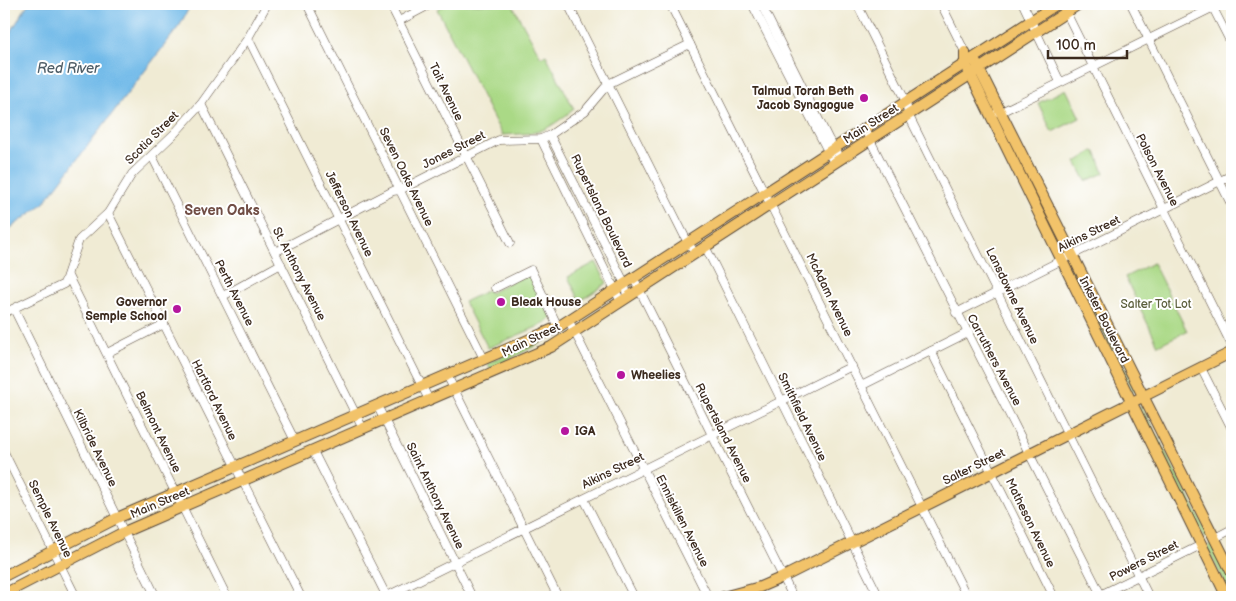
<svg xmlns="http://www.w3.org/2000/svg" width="1236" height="601" font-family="'Balsamiq Sans',sans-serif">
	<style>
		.green { fill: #aad986; stroke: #728252 }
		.water { fill: #6fb9e8; stroke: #557283 }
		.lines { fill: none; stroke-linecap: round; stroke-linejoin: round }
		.minor-casing { stroke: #564739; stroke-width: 9 }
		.major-casing { stroke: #564739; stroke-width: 12 }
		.minor { stroke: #fff; stroke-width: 8 }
		.major { stroke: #f2c36a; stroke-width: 10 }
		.poi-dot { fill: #b5179e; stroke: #fff; stroke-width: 2 }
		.labels { text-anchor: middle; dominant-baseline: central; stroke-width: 4; stroke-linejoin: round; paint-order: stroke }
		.poi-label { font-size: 12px; font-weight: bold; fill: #3b2a1e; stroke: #fff; text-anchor: start }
		.street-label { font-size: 12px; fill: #3b2a1e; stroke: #fff }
		.park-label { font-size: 12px; fill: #5c5f3d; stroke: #fff }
		.water-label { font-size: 14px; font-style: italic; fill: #4d5c65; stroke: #fff }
		.neighbourhood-label { font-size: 14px; font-weight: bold; fill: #714e45; stroke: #fff }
	</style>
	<rect width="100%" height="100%" fill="#fff"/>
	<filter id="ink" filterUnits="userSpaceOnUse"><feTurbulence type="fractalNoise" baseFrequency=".02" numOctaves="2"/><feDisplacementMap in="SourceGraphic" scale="10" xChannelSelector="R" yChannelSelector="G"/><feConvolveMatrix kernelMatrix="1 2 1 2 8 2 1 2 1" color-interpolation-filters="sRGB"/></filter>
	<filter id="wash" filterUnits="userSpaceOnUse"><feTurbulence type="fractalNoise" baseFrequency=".0096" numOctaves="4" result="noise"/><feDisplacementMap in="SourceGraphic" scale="20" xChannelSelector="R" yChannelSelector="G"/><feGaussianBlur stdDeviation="1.12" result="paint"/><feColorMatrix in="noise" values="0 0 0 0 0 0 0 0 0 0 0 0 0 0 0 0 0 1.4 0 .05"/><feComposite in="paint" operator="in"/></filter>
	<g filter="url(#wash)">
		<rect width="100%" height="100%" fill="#f0ebd4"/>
		<!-- green -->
		<g class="green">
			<path d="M448 4H512L541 57 546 55 574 109C542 134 541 133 502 135L437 9Z"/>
			<polygon points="1066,89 1080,118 1052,132 1038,103"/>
			<polygon points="1093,151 1096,152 1104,173 1086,181 1076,162"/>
			<polygon points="1069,258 1136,389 1134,392 1132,392 1066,261"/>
			<polygon points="596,262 607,283 580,301 568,277"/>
			<polygon points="1153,263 1187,331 1158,345 1125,277"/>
			<polygon points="523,275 532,276 553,317 544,324 488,348 464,302 488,290 490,293"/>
			<polygon points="541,338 541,343 490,369 488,363"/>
			<polygon points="1141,405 1209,536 1204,538 1139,408"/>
			<polygon points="1211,543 1216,545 1232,579 1232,597 1207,548"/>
		</g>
		<!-- water -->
		<polygon class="water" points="28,4 191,4 180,25 43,204 4,233 4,43"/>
	</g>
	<g filter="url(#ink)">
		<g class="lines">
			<!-- minor casing -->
			<g class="minor-casing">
				<g id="minor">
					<polyline points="307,4 484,359"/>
					<polyline points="390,4 510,243"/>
					<polyline points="568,4 688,243 695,253"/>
					<polyline points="670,4 967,597"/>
					<polyline points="752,4 834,163"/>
					<polyline points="761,4 829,140 841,158"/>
					<polyline points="857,4 906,102 908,114 1149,597"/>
					<polyline points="941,4 965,52"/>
					<polyline points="1023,4 1060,82"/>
					<polyline points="1062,4 1232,346"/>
					<polyline points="1131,4 1232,206"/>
					<polyline points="1211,4 1232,45"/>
					<polyline points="399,21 431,4"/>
					<polyline points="248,38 429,400"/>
					<polyline points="201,104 363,429"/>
					<polyline points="998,112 1005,110 1220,4"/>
					<polyline points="867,134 1102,597"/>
					<polyline points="550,135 625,284 627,298"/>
					<polyline points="541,139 621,302"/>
					<polyline points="152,156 295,441"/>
					<polyline points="108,213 301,597"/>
					<polyline points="705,246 879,597"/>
					<polyline points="275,252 393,191 400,190 499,140 541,139 550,135 585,111 608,84 690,44"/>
					<polyline points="68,276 227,597"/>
					<polyline points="634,279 793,597"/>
					<polyline points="495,288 531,270 558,327"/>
					<polyline points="223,296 281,264"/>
					<polyline points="14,309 156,597"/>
					<polyline points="4,313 64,284 79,240 108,213 132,174 175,133 201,104 248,38 267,4"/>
					<polyline points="956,313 1232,175"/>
					<polyline points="569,321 708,597"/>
					<polyline points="931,351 1054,597"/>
					<polyline points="107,353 164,324"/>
					<polyline points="1201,368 1232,429"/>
					<polyline points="447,375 558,597"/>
					<polyline points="861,386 969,332"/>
					<polyline points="377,405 472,597"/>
					<polyline points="313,451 387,597"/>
					<polyline points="4,452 76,597"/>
					<polyline points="584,499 634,597"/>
					<polyline points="1215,538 1232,529"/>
					<polyline points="1098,596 1201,545"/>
					<polyline points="385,597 852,366"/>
				</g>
			</g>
			<!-- major casing -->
			<g class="major-casing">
				<g id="major">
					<polyline points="965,52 965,63 1227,597"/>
					<polyline points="976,63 1232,573"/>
					<polyline points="4,576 117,518 558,327 1057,4"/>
					<polyline points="4,594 124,532 551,347 1079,4"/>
					<polyline points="723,597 760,587 783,577 1232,352"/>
				</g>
			</g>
			<!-- minor -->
			<use href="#minor" class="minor"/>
			<!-- major -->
			<use href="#major" class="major"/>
		</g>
	</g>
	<!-- markers -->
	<g class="poi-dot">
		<circle cx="864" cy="98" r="5"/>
		<circle cx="501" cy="302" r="5"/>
		<circle cx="177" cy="309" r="5"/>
		<circle cx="621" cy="375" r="5"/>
		<circle cx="565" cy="431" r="5"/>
	</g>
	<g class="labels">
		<!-- poi labels -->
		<g class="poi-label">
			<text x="854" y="91" text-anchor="end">Talmud Torah Beth<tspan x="854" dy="14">Jacob Synagogue</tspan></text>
			<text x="167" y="302" text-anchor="end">Governor<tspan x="167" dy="14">Semple School</tspan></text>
			<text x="511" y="302">Bleak House</text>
			<text x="631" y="375">Wheelies</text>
			<text x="575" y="431">IGA</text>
		</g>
		<!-- street labels -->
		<g class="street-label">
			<text transform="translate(446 92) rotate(64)">Tait Avenue</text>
			<text transform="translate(871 124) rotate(-33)">Main Street</text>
			<text transform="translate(152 138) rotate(-45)">Scotia Street</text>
			<text transform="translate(454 150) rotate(-27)">Jones Street</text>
			<text transform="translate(1157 170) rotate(63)">Polson Avenue</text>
			<text transform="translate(406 177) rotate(64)">Seven Oaks Avenue</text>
			<text transform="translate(601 211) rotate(64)">Rupertsland Boulevard</text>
			<text transform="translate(349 214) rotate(64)">Jefferson Avenue</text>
			<text transform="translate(1089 234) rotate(-26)">Aikins Street</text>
			<text transform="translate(299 274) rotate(63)">St. Anthony Avenue</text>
			<text transform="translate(234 293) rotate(63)">Perth Avenue</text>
			<text transform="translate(829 295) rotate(64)">McAdam Avenue</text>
			<text transform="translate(1012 296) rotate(64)">Lansdowne Avenue</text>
			<text transform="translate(1104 320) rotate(63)">Inkster Boulevard</text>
			<text transform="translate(531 340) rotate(-26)">Main Street</text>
			<text transform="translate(994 360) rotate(62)">Carruthers Avenue</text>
			<text transform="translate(214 400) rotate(64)">Hartford Avenue</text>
			<text transform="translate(802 417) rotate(64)">Smithfield Avenue</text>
			<text transform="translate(158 432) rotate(64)">Belmont Avenue</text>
			<text transform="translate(723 433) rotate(63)">Rupertsland Avenue</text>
			<text transform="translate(95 448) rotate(64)">Kilbride Avenue</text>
			<text transform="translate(974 467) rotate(-26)">Salter Street</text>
			<text transform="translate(613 471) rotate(-26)">Aikins Street</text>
			<text transform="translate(435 496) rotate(64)">Saint Anthony Avenue</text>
			<text transform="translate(160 503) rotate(-23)">Main Street</text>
			<text transform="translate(50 519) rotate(64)">Semple Avenue</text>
			<text transform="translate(682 521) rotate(63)">Enniskillen Avenue</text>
			<text transform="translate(1030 523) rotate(64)">Matheson Avenue</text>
			<text transform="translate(1144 561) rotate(-27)">Powers Street</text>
		</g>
		<!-- park labels -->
		<g class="park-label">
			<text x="1156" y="304">Salter Tot Lot</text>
		</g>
		<!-- water labels -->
		<g class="water-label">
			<text x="68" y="68">Red River</text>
		</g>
		<!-- neighbourhood labels -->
		<g class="neighbourhood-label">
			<text x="222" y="210">Seven Oaks</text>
		</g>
	</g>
	<!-- margin -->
	<rect width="1236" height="601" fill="none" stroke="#fff" stroke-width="20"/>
	<!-- scale -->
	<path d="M1048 50v8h79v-8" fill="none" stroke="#3b2a1e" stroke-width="2.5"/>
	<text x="1056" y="50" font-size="15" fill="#3b2a1e" stroke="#ffffff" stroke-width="4" paint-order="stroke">100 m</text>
</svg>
